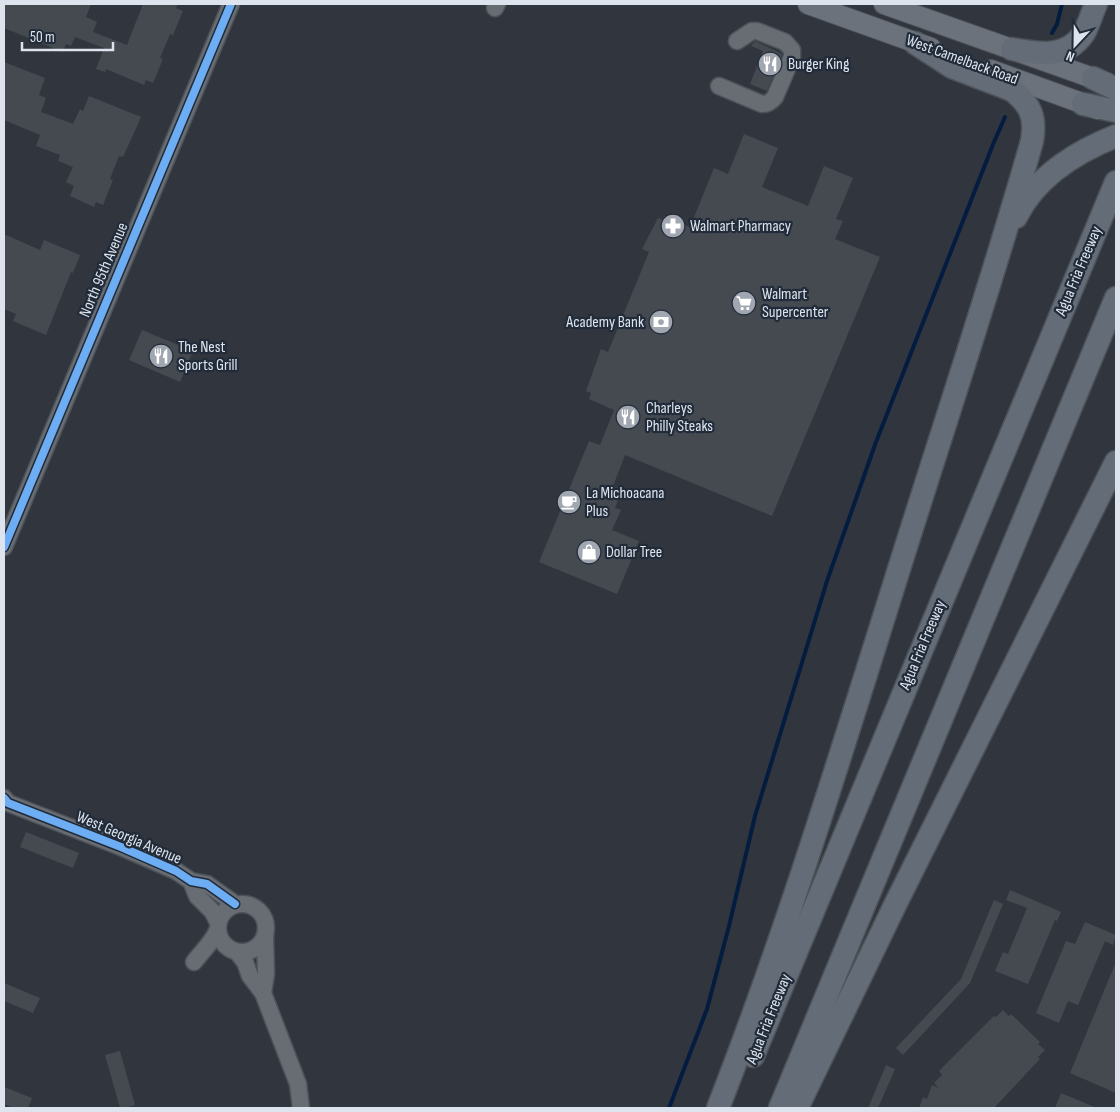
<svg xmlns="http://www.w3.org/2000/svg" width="1120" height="1112" font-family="'Sofia Sans Condensed',sans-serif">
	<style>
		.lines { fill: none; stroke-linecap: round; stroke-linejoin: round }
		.stream { stroke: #041c40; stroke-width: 4 }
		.building { fill: #454a51 }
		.minor-casing { stroke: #4d5259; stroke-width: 19 }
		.major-casing { stroke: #4d5259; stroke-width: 22 }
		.highway-casing { stroke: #4d5259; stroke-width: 25 }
		.minor { stroke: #686d74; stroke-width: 16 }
		.major { stroke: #6c727c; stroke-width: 20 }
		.highway { stroke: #636c77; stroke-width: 22 }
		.cycleway-casing { stroke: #212b39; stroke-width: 11 }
		.cycleway { stroke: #6dadf4; stroke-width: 8 }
		.labels { text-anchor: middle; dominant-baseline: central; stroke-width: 4.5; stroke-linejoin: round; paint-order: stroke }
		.street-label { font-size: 16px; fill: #dde4ed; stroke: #212b39 }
		.poi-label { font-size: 16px; fill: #dde4ed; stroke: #212b39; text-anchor: start }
	</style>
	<rect width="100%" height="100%" fill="#31363e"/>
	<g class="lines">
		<!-- stream -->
		<g class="stream">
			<polyline points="1052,33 1057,24 1062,4"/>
			<polyline points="669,1108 707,1009 729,926 755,816 827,581 876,442 994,142 1005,117"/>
		</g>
	</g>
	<!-- building -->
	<g class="building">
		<polygon points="4,4 91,4 86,17 97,22 93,32 127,45 143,4 178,4 176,8 183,11 173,35 170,34 160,58 163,59 153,83 146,80 144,85 106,69 105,72 96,69 104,48 75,37 71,46 66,44 63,52 4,28"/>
		<polygon points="755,41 782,54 767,91 750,84 763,51 751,46"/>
		<polygon points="4,62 45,78 39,95 46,98 41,112 73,124 80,109 83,111 89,96 141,117 123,157 119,156 110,179 113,180 103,205 96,202 94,207 70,196 74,186 66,182 73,167 58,161 60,155 36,146 40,135 4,120"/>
		<polygon points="744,134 778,148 762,187 808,206 824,166 853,178 836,219 843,221 835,239 880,257 772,516 625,455 613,486 618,488 614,498 618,500 615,508 621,510 612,530 639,541 617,594 539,562 589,441 600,445 614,410 589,399 591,393 586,391 601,349 608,352 649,252 642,249 658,218 663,220 664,216 690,227 714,168 728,174"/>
		<polygon points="4,234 40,250 44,240 80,255 73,273 71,272 46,335 13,321 16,314 4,309"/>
		<polygon points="142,330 193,351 180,382 129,360"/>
		<polygon points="26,832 79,853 73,868 20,847"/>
		<polygon points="1010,890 1061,912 1057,921 1055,920 1028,984 995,971 1003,952 1008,954 1027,908 1006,900"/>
		<polygon points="994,900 1003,904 970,983 903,1055 896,1048 961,979"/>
		<polygon points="1085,922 1116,935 1113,945 1105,941 1078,1005 1068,1001 1059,1023 1036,1013 1066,941 1075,944"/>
		<polygon points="1116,962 1116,1093 1070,1073"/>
		<polygon points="4,983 40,998 33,1013 4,1001"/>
		<polygon points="1003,1010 1009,1016 1011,1014 1040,1042 1038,1044 1045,1050 1038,1057 1040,1059 994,1108 919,1108 923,1097 927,1099 932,1085 939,1088 934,1083 942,1075 939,1071 994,1016 996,1017"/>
		<polygon points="120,1051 135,1105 124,1108 120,1108 105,1055"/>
		<polygon points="886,1065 895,1069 878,1108 868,1108"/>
		<polygon points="4,1087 32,1098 28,1108 13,1108 4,1104"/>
		<polygon points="1061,1093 1097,1108 1055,1108"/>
	</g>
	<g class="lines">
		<!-- minor casing -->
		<g class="minor-casing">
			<g id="minor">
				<polyline points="495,8 497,4"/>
				<path d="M719 86 762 104C768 104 771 102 775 97L792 57V50L785 42 757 31H752L737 41"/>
				<polyline points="4,547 231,4"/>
				<polyline points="4,798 8,803 121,847 176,871 191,881 207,884 235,904"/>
				<polyline points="191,881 197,896 212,911 218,922"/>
				<circle cx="242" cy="928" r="24"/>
				<polyline points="237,952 245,962 250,976 263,993 298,1084 301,1108"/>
				<path d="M194 962C202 951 212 943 217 931"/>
				<polyline points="263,993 266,974 265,937"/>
			</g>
		</g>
		<!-- major casing -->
		<g class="major-casing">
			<g id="major">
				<polyline points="808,4 931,48"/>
				<polyline points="884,4 1107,83"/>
				<polyline points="991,70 1098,109"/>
			</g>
		</g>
		<!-- highway casing -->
		<g class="highway-casing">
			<g id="highway">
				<path d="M1012 49C1038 54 1067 59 1084 33 1089 24 1092 13 1096 4"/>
				<polyline points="1093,78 1116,89"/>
				<polyline points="1083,104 1116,111"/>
				<path d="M1016 217C1036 176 1076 152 1116 136"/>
				<polyline points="753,1056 1116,182"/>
				<path d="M718 1108C785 937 839 760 894 585 940 437 990 290 1032 141 1036 117 1031 105 1012 90L952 67 915 43"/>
				<polyline points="780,1108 1116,298"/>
				<polyline points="797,1108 895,905 1116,462"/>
			</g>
		</g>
		<!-- minor -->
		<use href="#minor" class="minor"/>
		<!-- major -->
		<use href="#major" class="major"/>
		<!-- highway -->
		<use href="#highway" class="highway"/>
		<!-- cycleway casing -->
		<g class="cycleway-casing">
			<g id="cycleway">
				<polyline points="4,547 231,4"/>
				<polyline points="4,798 8,803 121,847 176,871 191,881 207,884 235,904"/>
			</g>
		</g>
		<!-- cycleway -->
		<use href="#cycleway" class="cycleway"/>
	</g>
	<!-- icons -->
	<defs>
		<g id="restaurant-disc" transform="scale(1.25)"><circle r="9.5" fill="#a1a7b0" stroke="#212b39"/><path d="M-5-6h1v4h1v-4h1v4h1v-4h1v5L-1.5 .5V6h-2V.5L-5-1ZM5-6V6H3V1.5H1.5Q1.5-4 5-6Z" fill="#fff"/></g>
		<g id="pharmacy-disc" transform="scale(1.25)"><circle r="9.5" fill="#a1a7b0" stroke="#212b39"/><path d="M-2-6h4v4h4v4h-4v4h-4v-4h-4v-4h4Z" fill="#fff"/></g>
		<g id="supermarket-disc" transform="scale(1.25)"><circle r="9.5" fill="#a1a7b0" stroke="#212b39"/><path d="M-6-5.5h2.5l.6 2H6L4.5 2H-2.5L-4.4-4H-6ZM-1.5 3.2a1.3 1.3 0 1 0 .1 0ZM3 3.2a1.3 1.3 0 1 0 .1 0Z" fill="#fff"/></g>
		<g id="bank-disc" transform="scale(1.25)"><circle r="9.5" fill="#a1a7b0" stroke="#212b39"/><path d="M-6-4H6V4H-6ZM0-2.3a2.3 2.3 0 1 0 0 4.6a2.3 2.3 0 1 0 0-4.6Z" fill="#fff"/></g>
		<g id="cafe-disc" transform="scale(1.25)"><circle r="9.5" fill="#a1a7b0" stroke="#212b39"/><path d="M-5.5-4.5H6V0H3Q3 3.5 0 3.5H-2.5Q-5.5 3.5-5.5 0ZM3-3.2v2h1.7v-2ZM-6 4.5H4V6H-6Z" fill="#fff"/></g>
		<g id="shop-disc" transform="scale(1.25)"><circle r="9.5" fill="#a1a7b0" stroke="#212b39"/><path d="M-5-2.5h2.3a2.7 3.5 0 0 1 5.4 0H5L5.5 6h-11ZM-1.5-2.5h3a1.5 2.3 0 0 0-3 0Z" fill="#fff"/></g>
	</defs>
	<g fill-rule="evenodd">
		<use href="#restaurant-disc" x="770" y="64"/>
		<use href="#pharmacy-disc" x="673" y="226"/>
		<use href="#supermarket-disc" x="744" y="303"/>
		<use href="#bank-disc" x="661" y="322"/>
		<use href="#restaurant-disc" x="161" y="356"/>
		<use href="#restaurant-disc" x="628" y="417"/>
		<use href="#cafe-disc" x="569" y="502"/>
		<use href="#shop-disc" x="589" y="552"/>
	</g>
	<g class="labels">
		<!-- street labels -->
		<g class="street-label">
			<text transform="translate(962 60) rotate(20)">West Camelback Road</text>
			<text transform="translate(104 270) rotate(-67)">North 95th Avenue</text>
			<text transform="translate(1079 271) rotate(-67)">Agua Fria Freeway</text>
			<text transform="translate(923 645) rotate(-67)">Agua Fria Freeway</text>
			<text transform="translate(129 838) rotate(23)">West Georgia Avenue</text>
			<text transform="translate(769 1019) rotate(-68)">Agua Fria Freeway</text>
		</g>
		<!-- poi labels -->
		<g class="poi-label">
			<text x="788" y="64">Burger King</text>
			<text x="690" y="226">Walmart Pharmacy</text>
			<text x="762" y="294">Walmart<tspan x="762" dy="18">Supercenter</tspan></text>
			<text x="644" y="322" text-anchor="end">Academy Bank</text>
			<text x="178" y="347">The Nest<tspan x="178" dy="18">Sports Grill</tspan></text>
			<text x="646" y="408">Charleys<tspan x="646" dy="18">Philly Steaks</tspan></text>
			<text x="586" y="493">La Michoacana<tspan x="586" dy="18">Plus</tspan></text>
			<text x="606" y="552">Dollar Tree</text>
		</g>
	</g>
	<!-- border -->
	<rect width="1120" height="1112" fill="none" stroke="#dde4ed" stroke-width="10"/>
	<!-- north arrow -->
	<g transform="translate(1075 45) rotate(202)" stroke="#212b39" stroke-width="4" paint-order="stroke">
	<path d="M0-4L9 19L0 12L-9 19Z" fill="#dde4ed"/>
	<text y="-8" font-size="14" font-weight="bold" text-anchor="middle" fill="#dde4ed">N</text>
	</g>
	<!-- scale -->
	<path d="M22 42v8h91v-8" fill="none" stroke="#dde4ed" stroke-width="2.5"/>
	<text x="30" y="42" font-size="15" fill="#dde4ed" stroke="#212b39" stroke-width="4" paint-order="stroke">50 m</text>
</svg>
